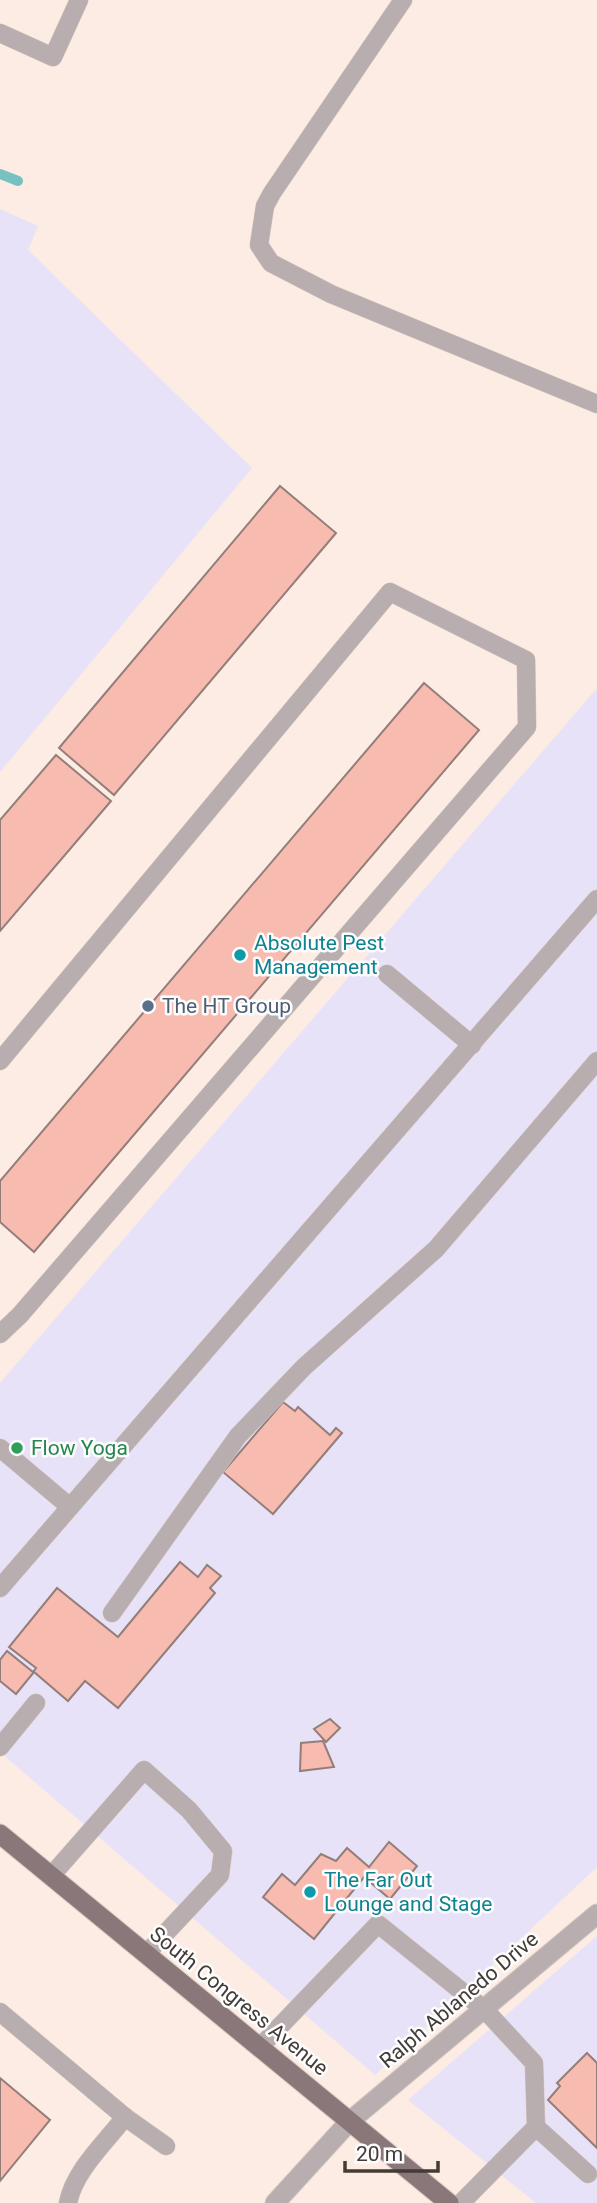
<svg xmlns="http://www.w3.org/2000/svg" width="597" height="2203" font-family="Roboto,sans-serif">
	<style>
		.industrial { fill: #e7e2f8 }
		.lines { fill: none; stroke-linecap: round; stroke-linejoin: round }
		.stream { stroke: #78c1c3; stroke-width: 10 }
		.building { fill: #f8bbb0; stroke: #937e7a; stroke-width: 2 }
		.service-casing { stroke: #d7c9c1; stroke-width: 19 }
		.tertiary-casing { stroke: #d7c9c1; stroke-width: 21 }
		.primary-casing { stroke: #d7c9c1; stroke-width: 21 }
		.service { stroke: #b8aeaf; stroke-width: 18 }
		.tertiary { stroke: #b8aeaf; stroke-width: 19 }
		.primary { stroke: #897779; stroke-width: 19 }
		.culture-dot { fill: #0f9aa8; stroke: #fdfdfd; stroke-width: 2.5 }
		.service-dot { fill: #5c6f8a; stroke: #fdfdfd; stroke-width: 2.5 }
		.leisure-dot { fill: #2e9e5b; stroke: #fdfdfd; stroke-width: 2.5 }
		.labels { text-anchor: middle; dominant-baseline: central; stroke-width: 5; stroke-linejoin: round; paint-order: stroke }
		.culture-label { font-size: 21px; fill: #0d838f; stroke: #fdfdfd; text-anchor: start }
		.service-label { font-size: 21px; fill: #4e5e75; stroke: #fdfdfd; text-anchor: start }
		.leisure-label { font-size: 21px; fill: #27864d; stroke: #fdfdfd; text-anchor: start }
		.street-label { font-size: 21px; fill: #433b37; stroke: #fdfdfd }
	</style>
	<rect width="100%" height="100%" fill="#fcece3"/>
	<!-- industrial -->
	<g class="industrial">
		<polygon points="0,209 38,226 28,250 252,468 0,772"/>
		<polygon points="597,688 597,1867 375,2075 0,1752 0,1383"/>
		<polygon points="597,1936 597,2203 536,2203 408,2100"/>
	</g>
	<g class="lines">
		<!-- stream -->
		<polyline class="stream" points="0,174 18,181"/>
	</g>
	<!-- building -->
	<g class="building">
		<polygon points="280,486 336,533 114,795 59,748"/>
		<polygon points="424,683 479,730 34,1252 0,1222 0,1181"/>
		<polygon points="56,755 111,801 0,931 0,820"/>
		<polygon points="283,1402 295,1411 298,1407 330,1435 336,1428 342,1433 273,1514 223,1472"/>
		<polygon points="180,1562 198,1577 207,1565 221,1576 210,1588 215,1593 118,1708 85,1681 68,1701 34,1672 16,1694 0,1681 0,1660 7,1651 33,1672 36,1668 9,1647 57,1588 118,1637"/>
		<polygon points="330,1719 340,1728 326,1742 314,1729"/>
		<polygon points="323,1741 334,1767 300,1771 301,1743"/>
		<polygon points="389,1842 417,1866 390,1899 364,1877 314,1939 263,1897 282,1874 295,1885 321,1854 336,1861 347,1848 369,1867"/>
		<polygon points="587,2053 597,2063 597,2148 548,2100 560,2086 557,2083"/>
		<polygon points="0,2078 50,2120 0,2181"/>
	</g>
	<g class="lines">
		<!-- service casing -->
		<g class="service-casing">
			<g id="service">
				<polyline points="403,0 272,193 265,206 259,245 271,263 331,294 597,404"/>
				<polyline points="0,33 53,57 79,0"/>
				<polyline points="387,974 472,1045"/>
				<polyline points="0,1061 390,592 526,660 527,727 20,1315 0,1334"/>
				<polyline points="0,1448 70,1507"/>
				<polyline points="0,1588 597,899"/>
				<polyline points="112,1613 238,1436 304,1367 436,1249 597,1061"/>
				<polyline points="0,1747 36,1703"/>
				<polyline points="51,1876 144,1770 189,1810 223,1851 220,1875 146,1954"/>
				<polyline points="0,2012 125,2117 166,2146"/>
				<polyline points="260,2047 378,1924 485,2010 534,2063 536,2127 461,2203"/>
				<polyline points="536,2127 588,2174"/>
				<path d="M68 2203C74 2171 105 2143 125 2117"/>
			</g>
		</g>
		<!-- tertiary casing -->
		<g class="tertiary-casing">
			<polyline id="tertiary" points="275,2203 350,2121 597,1914"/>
		</g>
		<!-- primary casing -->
		<g class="primary-casing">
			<polyline id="primary" points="0,1834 449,2203"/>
		</g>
		<!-- service -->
		<use href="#service" class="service"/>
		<!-- tertiary -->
		<use href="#tertiary" class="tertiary"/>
		<!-- primary -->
		<use href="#primary" class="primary"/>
	</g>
	<!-- markers -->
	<g class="culture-dot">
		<circle cx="240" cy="955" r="7"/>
		<circle cx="310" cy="1892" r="7"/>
	</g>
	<circle class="service-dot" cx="148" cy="1006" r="7"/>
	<circle class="leisure-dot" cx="17" cy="1448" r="7"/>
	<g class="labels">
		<!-- culture labels -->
		<g class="culture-label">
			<text x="254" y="943">Absolute Pest<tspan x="254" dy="24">Management</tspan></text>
			<text x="324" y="1880">The Far Out<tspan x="324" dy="24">Lounge and Stage</tspan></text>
		</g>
		<!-- service labels -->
		<g class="service-label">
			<text x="162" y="1006">The HT Group</text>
		</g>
		<!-- leisure labels -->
		<g class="leisure-label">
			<text x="31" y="1448">Flow Yoga</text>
		</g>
		<!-- street labels -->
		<g class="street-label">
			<text transform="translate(459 2000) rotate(-40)">Ralph Ablanedo Drive</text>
			<text transform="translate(239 2001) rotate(39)">South Congress Avenue</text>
		</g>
	</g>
	<!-- scale -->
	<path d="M345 2161v10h93v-10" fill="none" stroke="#433b37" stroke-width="3.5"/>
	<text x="356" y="2161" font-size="21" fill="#433b37" stroke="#fdfdfd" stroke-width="5" paint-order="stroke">20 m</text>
</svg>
